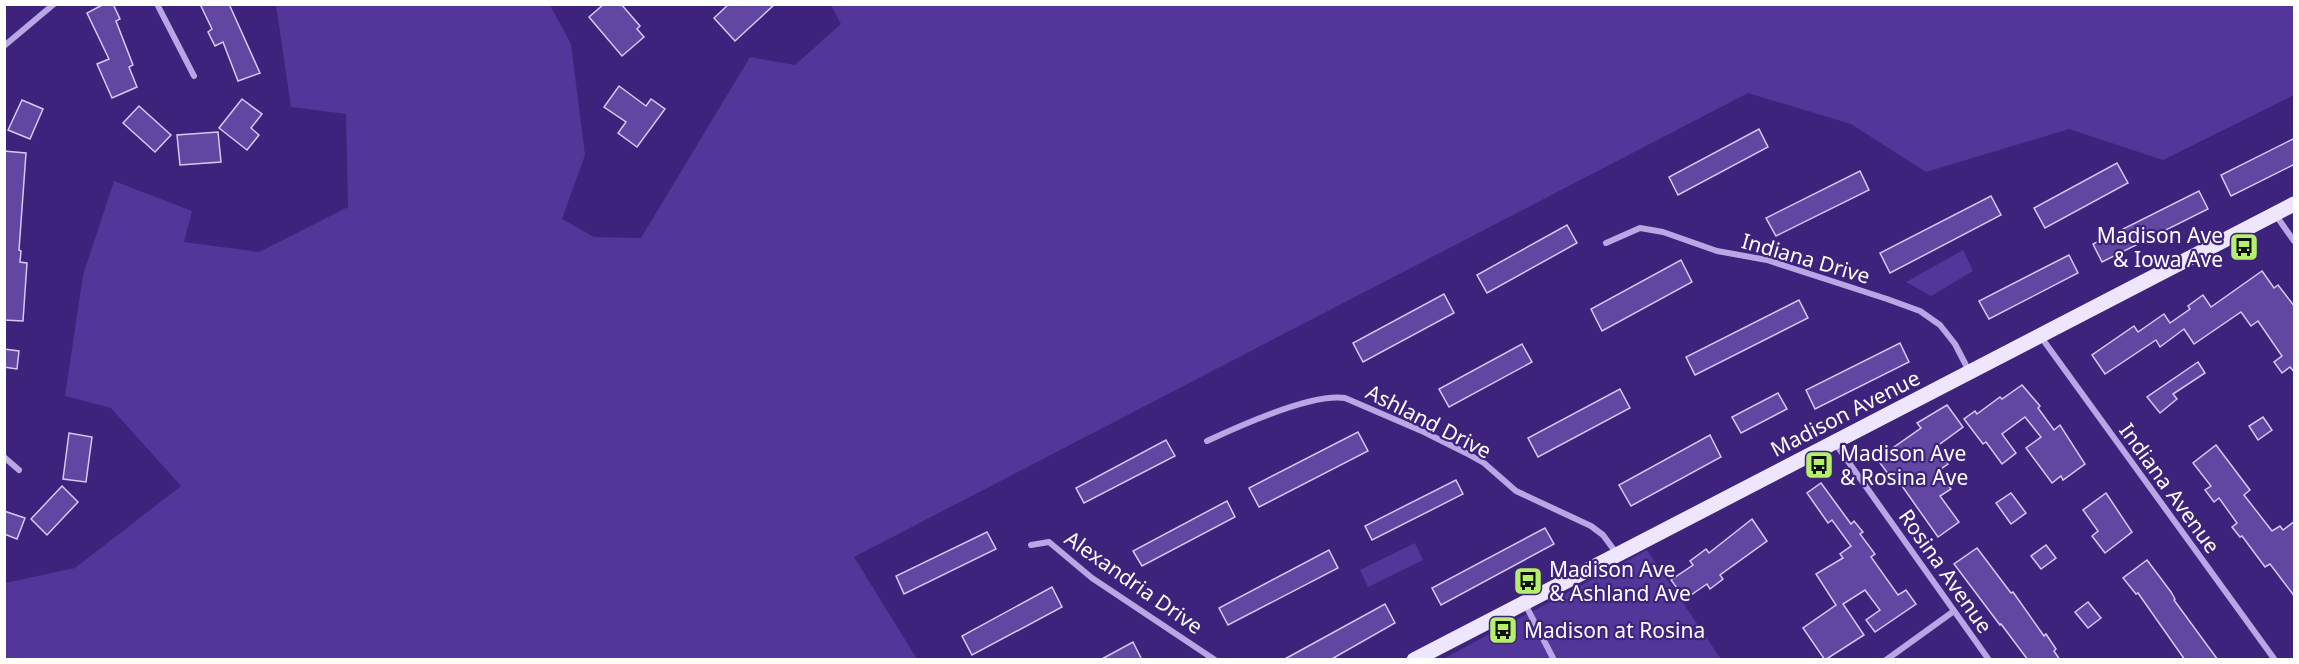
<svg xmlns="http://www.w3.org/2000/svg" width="2299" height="664" font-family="'Noto Sans',sans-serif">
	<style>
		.green { fill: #523699 }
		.building { fill: #6247a2; stroke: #d5c9f4; stroke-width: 1.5 }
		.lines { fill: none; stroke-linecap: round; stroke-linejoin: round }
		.street { stroke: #b8a6e5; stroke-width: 6 }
		.primary { stroke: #eee6fd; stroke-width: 15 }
		.labels { text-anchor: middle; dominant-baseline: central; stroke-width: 4.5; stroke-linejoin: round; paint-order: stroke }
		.poi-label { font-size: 21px; fill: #fff; stroke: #3d237b; text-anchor: start }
		.street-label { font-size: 21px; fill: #fff; stroke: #3d237b }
	</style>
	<rect width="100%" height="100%" fill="#3d237b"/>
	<!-- green -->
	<g class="green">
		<polygon points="276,5 550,5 571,44 585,155 562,219 594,237 641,238 750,57 795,65 841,24 831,5 2294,5 2294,95 2163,160 2069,129 1926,172 1851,124 1748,93 854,557 917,659 5,659 5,583 75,568 181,486 111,408 65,396 83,275 114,181 192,211 184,242 259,252 348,207 346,114 291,107"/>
		<polygon points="1963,250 1973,271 1931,296 1906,282"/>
		<polygon points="1415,543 1423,560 1368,587 1360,570"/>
		<polygon points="1647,550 1721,659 1441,660"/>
	</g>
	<!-- building -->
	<g class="building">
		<polygon points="104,4 113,4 120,19 116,21 133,65 129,67 137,87 112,98 97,64 109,59 87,13"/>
		<polygon points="200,4 229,4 260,73 238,81 223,42 215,46 208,32 212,29"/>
		<polygon points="604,4 621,4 640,26 637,29 644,37 622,56 589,17"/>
		<polygon points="729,4 775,4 735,41 714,18"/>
		<polygon points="619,86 646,106 651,99 665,109 637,147 618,133 626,122 604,107"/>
		<polygon points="242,99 262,114 251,128 259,135 247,150 219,128"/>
		<polygon points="22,100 43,109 30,139 8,130"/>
		<polygon points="139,106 171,135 155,152 123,123"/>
		<polygon points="1759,129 1768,147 1678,195 1669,177"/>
		<polygon points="218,132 221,162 180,165 177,135"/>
		<polygon points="2295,138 2295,164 2231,196 2221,175"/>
		<polygon points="4,151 26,153 19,250 21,251 20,262 27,263 23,321 4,320"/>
		<polygon points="2117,163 2128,183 2045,228 2034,208"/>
		<polygon points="1860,171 1869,190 1776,236 1766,218"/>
		<polygon points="2199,191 2208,209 2102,262 2093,244"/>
		<polygon points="1991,196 2001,215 1890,273 1880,253"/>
		<polygon points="1567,225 1577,243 1487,293 1477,275"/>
		<polygon points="2069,255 2078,273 1989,319 1979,301"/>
		<polygon points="1681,260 1692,282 1602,331 1591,309"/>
		<polygon points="2262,271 2274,288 2278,285 2295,307 2295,373 2290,367 2282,373 2274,362 2282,356 2258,321 2251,326 2241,312 2194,344 2184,329 2160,347 2156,340 2105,374 2092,355 2134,326 2138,332 2164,314 2170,323 2190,309 2188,306 2203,295 2211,307"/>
		<polygon points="1444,294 1454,313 1363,362 1353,343"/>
		<polygon points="1799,300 1808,318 1695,375 1686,357"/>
		<polygon points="1900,343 1909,362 1815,409 1806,390"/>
		<polygon points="1522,344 1532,362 1449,407 1439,389"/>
		<polygon points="4,349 19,351 17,369 4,367"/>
		<polygon points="2198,362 2205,373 2173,394 2177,399 2160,413 2147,397"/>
		<polygon points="2022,385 2040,406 2038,408 2054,430 2060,425 2085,464 2063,480 2061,476 2052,483 2026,448 2041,437 2025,417 2002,434 2016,453 2002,464 1986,442 1983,444 1964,419 1975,411 1977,414 2000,397 2002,399"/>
		<polygon points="1620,389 1630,408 1538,457 1528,438"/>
		<polygon points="1778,393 1787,409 1741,433 1732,417"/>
		<polygon points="1947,405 1963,427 1936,447 1948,464 1938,471 1951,489 1940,496 1959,522 1938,537 1895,476 1892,479 1877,459 1921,428 1917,423"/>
		<polygon points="2263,417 2272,430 2258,440 2249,426"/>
		<polygon points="1358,432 1368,451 1259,507 1249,488"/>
		<polygon points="69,433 92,437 86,482 63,479"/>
		<polygon points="1710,435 1721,457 1631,506 1619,485"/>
		<polygon points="1166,440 1175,456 1084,503 1076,488"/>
		<polygon points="2216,445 2250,490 2244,495 2272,531 2280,526 2283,530 2295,521 2295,597 2270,564 2265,567 2242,536 2240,537 2232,527 2237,523 2219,498 2214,502 2205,490 2211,486 2193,463"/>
		<polygon points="1456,480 1463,494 1372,540 1365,526"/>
		<polygon points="1821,483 1851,524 1854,521 1863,532 1860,534 1875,554 1871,557 1898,595 1906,590 1916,604 1875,632 1866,620 1880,610 1865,590 1843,604 1864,635 1825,660 1803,628 1836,605 1816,574 1843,558 1840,554 1851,546 1832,520 1828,523 1807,493"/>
		<polygon points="62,486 78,502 47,535 31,519"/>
		<polygon points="2011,493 2026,513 2011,524 1996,503"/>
		<polygon points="2106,493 2132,532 2105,553 2092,536 2098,531 2083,510"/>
		<polygon points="1227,501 1235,517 1142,566 1133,551"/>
		<polygon points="4,511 25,518 17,539 4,534"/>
		<polygon points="1752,519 1767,541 1720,575 1723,579 1710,589 1707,584 1685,599 1671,580 1693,565 1690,561 1706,549 1709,553"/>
		<polygon points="1545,528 1554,544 1441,605 1432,588"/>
		<polygon points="987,532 996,549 904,594 896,576"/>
		<polygon points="2046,545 2056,558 2041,569 2031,556"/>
		<polygon points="1977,548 2011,593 2013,592 2044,636 2046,634 2056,649 2054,651 2060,660 2028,660 2001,624 2000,625 1954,564"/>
		<polygon points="1329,550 1338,568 1228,625 1219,608"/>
		<polygon points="2147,560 2171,592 2175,599 2174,600 2218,660 2185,660 2138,593 2136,594 2123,578"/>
		<polygon points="1052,587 1062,607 972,655 962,636"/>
		<polygon points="2088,602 2101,618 2088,628 2075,612"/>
		<polygon points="1385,604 1395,623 1330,660 1283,660"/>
		<polygon points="1133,642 1142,660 1100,660"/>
	</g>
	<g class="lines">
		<!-- street -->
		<g class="street">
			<polyline points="157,4 194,76"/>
			<polyline points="4,46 54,4"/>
			<polyline points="2275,214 2294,241"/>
			<polyline points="1606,243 1640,228 1663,232 1717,251 1767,260 1887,299 1920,311 1940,325 1955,344 1969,371"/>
			<polyline points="2041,337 2275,660"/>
			<path d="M1207 441C1239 426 1311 393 1345 398L1424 432 1466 453 1484 463 1516 491 1591 526 1603 535 1617 554"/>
			<polyline points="1835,443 1989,660"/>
			<polyline points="4,457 19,470"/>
			<polyline points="1031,545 1049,542 1092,578 1215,660"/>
			<polyline points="1525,604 1554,660"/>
			<polyline points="1886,660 1954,611"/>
		</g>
		<!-- primary -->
		<polyline class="primary" points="1414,660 2294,204"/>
	</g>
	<!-- icons -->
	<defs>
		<g id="bus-square" transform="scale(1.5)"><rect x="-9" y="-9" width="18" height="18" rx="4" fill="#b4f069" stroke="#3d237b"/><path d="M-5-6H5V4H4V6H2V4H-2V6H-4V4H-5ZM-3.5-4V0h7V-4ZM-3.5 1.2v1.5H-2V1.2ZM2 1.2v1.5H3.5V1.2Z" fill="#111"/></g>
	</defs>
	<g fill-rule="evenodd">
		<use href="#bus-square" x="2244" y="247"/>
		<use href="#bus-square" x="1819" y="465"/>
		<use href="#bus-square" x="1528" y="581"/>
		<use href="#bus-square" x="1503" y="630"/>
	</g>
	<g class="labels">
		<!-- poi labels -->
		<g class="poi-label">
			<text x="2223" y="235" text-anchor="end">Madison Ave<tspan x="2223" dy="24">&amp; Iowa Ave</tspan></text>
			<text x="1840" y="453">Madison Ave<tspan x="1840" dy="24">&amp; Rosina Ave</tspan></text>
			<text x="1549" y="569">Madison Ave<tspan x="1549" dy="24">&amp; Ashland Ave</tspan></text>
			<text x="1524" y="630">Madison at Rosina</text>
		</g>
		<!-- street labels -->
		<g class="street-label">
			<text transform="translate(1806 258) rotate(16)">Indiana Drive</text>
			<text transform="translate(1845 413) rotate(-27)">Madison Avenue</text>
			<text transform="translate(1429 421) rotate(27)">Ashland Drive</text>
			<text transform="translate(2170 488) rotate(54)">Indiana Avenue</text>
			<text transform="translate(1946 571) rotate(55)">Rosina Avenue</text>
			<text transform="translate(1134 582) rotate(35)">Alexandria Drive</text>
		</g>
	</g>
	<!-- border -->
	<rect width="2299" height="664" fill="none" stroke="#ffffff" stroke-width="12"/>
</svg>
